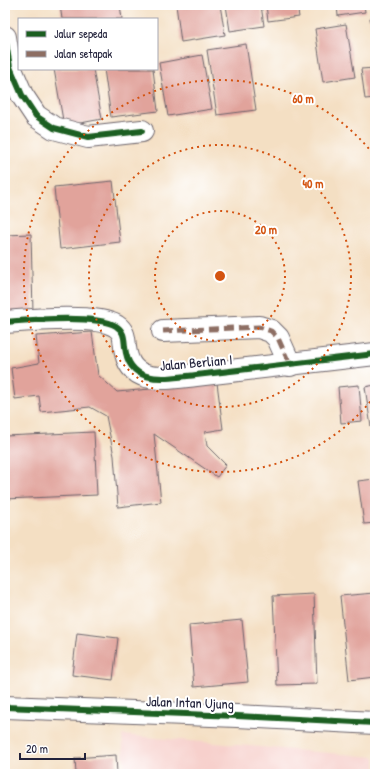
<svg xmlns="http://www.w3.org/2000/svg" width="380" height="779" font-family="'Patrick Hand',sans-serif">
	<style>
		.built { fill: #f7d0cc }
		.building { fill: #e1a39b }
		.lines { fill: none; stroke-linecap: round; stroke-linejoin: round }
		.minor-casing { stroke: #6c646b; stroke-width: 24 }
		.minor { stroke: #fff; stroke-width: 22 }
		.quiet { stroke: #8d6e63; stroke-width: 5; stroke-dasharray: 10 5; stroke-linecap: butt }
		.cycleway-casing { stroke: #fff; stroke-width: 8 }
		.cycleway { stroke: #1b5e20; stroke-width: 6 }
		.ring { fill: none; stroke: #d45411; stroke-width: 2; stroke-dasharray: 2 4 }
		.labels { text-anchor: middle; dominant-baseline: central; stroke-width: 4; stroke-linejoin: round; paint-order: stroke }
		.street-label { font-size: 14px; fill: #22223b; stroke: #fff }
		.centre { fill: #d45411; stroke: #fff; stroke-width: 2 }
		.ring-label { font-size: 12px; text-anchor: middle; font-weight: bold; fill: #d45411; stroke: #fff; stroke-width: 4; stroke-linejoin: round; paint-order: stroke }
	</style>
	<rect width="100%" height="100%" fill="#fff"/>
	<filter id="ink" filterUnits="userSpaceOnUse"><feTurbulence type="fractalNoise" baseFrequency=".025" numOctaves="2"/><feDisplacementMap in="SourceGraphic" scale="8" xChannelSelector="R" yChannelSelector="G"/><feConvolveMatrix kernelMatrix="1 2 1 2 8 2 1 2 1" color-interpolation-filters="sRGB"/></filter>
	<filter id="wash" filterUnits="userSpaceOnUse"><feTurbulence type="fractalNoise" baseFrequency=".012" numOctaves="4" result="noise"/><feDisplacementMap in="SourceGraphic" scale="16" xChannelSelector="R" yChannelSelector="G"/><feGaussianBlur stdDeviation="0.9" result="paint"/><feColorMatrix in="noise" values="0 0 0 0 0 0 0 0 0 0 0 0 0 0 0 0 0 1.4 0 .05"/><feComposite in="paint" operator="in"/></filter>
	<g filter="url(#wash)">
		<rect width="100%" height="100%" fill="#f4dfc3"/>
		<!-- built -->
		<polygon class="built" points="122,735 375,757 375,774 125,774"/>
		<g id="blocks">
			<!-- building -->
			<g class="building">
				<polygon points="60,5 120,5 122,19 62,19"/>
				<polygon points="176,5 220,5 225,35 181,42"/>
				<polygon points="226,5 261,5 264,26 230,31"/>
				<polygon points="266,5 297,5 299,17 268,21"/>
				<polygon points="337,5 364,5 365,12 338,16"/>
				<polygon points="375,17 375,55 374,55 370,18"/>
				<polygon points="346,24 355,77 323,82 315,29"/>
				<polygon points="246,44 256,110 217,115 207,50"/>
				<polygon points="202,55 212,109 168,116 159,63"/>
				<polygon points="375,68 375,98 365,99 361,69"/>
				<polygon points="54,69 93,69 102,119 64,126"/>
				<polygon points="104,69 153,69 158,111 111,117"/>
				<polygon points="113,181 120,242 60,249 54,187"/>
				<polygon points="31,234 33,312 5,313 5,235"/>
				<polygon points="92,332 98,375 117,392 217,383 223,429 205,432 207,446 226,465 217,477 154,434 161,502 118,507 114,456 106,416 90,407 41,412 39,396 15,399 11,368 39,363 36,336"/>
				<polygon points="359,385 362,421 341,423 338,387"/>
				<polygon points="375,385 375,426 371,427 365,387"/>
				<polygon points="94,432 97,495 5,499 5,436"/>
				<polygon points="375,479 375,523 364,524 358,481"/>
				<polygon points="375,593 375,677 349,680 340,596"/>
				<polygon points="314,594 317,684 277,685 273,596"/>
				<polygon points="242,620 248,682 194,687 189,625"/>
				<polygon points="77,633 118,638 113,680 72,675"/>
				<polygon points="116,755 117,774 76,774 75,758"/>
			</g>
		</g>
	</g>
	<g filter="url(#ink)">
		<use href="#blocks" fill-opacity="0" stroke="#6c646b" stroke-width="1"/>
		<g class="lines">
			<!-- minor casing -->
			<g class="minor-casing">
				<g id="minor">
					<polyline points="5,37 10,67 22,95 36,116 54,128 88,137 142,131"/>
					<path d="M5 322C30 320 97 314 116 326 125 332 124 339 125 347 129 387 167 378 196 375L375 354"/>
					<polyline points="163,331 259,327 271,331 278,338 290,365"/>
					<polyline points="5,707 237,716 375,723"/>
				</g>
			</g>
			<!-- minor -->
			<use href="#minor" class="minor"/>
			<!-- quiet -->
			<polyline class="quiet" points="163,331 259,327 271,331 278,338 290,365"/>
			<!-- cycleway casing -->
			<g class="cycleway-casing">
				<g id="cycleway">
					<polyline points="5,37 10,67 22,95 36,116 54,128 88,137 142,131"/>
					<path d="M5 322C30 320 97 314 116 326 125 332 124 339 125 347 129 387 167 378 196 375L375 354"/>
					<polyline points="5,707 237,716 375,723"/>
				</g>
			</g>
			<!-- cycleway -->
			<use href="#cycleway" class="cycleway"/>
		</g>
	</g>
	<!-- distance rings -->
	<g class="ring">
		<circle cx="220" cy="276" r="65"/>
		<circle cx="220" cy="276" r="131"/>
		<path d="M374 397A196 196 0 1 1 374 155"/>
	</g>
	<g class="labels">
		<!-- street labels -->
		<g class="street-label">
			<text transform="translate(196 362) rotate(-5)">Jalan Berlian I</text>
			<text transform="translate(190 702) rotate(2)">Jalan Intan Ujung</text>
		</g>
	</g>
	<circle cx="220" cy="276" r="6" class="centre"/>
	<g class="ring-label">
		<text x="303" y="103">60 m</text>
		<text x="313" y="188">40 m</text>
		<text x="266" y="234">20 m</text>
	</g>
	<!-- margin -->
	<rect width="380" height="779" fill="none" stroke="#fff" stroke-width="20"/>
	<!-- legend -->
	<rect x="18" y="18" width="140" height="52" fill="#ffffff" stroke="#a7a7b1"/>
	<rect x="26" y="31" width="20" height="6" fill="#1b5e20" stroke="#a7a7b1"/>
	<text x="54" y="38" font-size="12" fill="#22223b">Jalur sepeda</text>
	<rect x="26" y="51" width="20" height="6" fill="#8d6e63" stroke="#a7a7b1"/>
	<text x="54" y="58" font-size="12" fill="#22223b">Jalan setapak</text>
	<!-- scale -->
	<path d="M20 753v6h65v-6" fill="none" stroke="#22223b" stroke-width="2"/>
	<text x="26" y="753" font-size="12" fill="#22223b" stroke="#ffffff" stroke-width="3" paint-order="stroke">20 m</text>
</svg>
